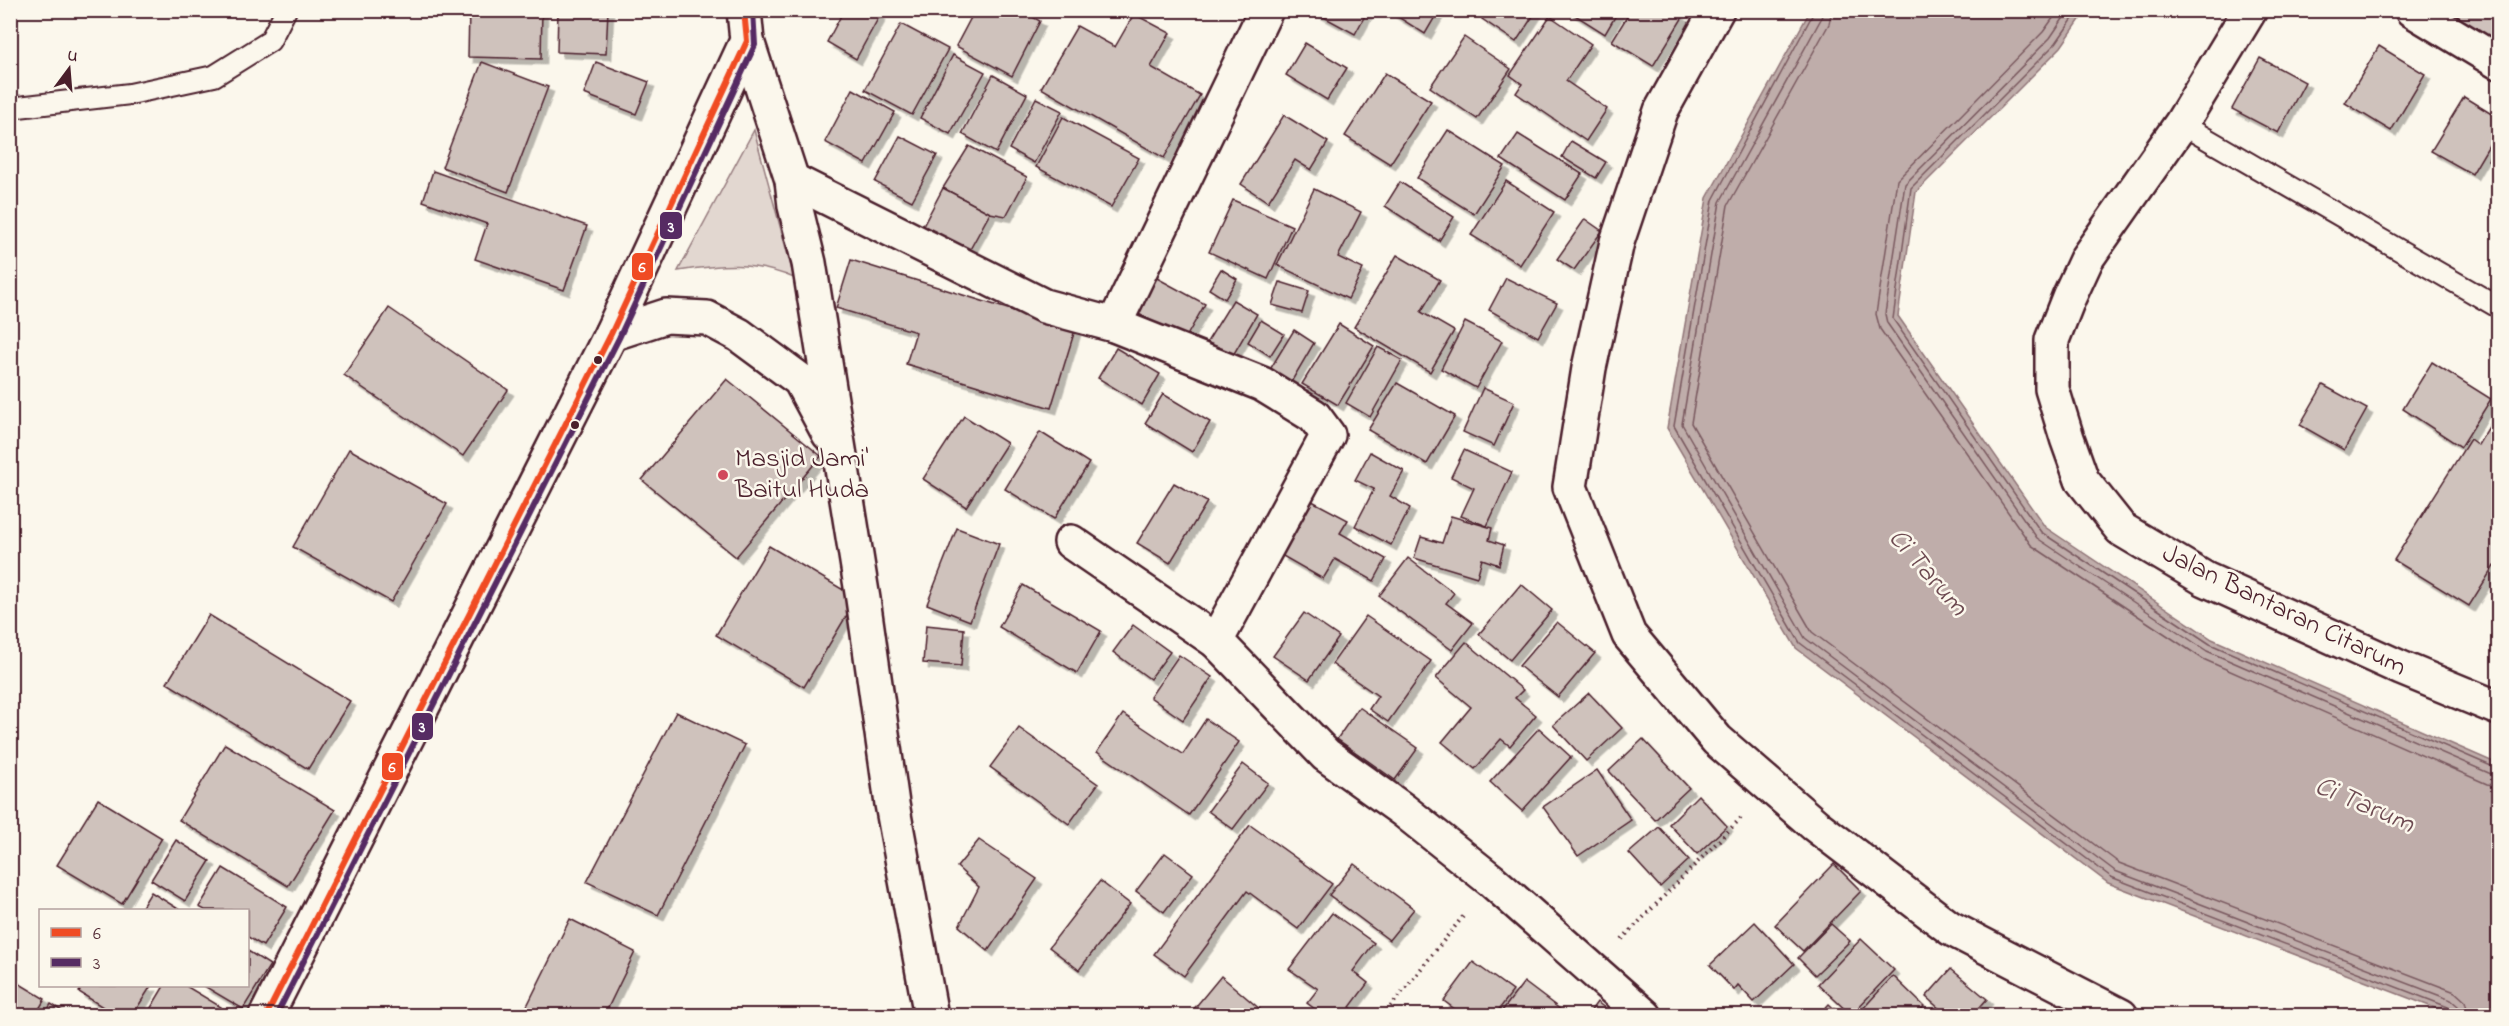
<svg xmlns="http://www.w3.org/2000/svg" width="2509" height="1026" font-family="'Indie Flower',sans-serif">
	<style>
		.green { fill: #e2d7d0; stroke: #967b7e; stroke-width: 1.5 }
		.water { fill: #bfadaa; stroke: #907477; stroke-width: 1.5 }
		.lines { fill: none; stroke-linecap: round; stroke-linejoin: round }
		.shore { stroke: #79585e; stroke-width: 1.5 }
		.building { fill: #cfc2bc; stroke: #4a1f2b; stroke-width: 1.5; filter: url(#shadow) }
		.lane-casing { stroke: #4a1f2b; stroke-width: 24 }
		.street-casing { stroke: #4a1f2b; stroke-width: 38 }
		.primary-casing { stroke: #4a1f2b; stroke-width: 38 }
		.path { stroke: #4a1f2b; stroke-width: 4; stroke-dasharray: 1.5 4.5; stroke-linecap: butt }
		.lane { stroke: #fbf7ec; stroke-width: 20 }
		.street { stroke: #fbf7ec; stroke-width: 33 }
		.primary { stroke: #fbf7ec; stroke-width: 33 }
		.bus-1-casing { stroke: #fbf7ec; stroke-width: 10 }
		.bus-2-casing { stroke: #fbf7ec; stroke-width: 10 }
		.bus-1 { stroke: #f04b23; stroke-width: 6 }
		.bus-2 { stroke: #562b63; stroke-width: 6 }
		.bus-dot { fill: #4a1f2b; stroke: #fbf7ec; stroke-width: 2 }
		.poi-dot { fill: #d1495b; stroke: #fbf7ec; stroke-width: 2 }
		.labels { text-anchor: middle; dominant-baseline: central; stroke-width: 5; stroke-linejoin: round; paint-order: stroke }
		.poi-label { font-size: 27px; fill: #4a1f2b; stroke: #fbf7ec; text-anchor: start }
		.street-label { font-size: 27px; fill: #4a1f2b; stroke: #fbf7ec }
		.water-label { font-size: 28px; font-style: italic; fill: #6d4a51; stroke: #fbf7ec }
		.line-badge { stroke: #fbf7ec; stroke-width: 2 }
		.badge-label { font-size: 16px; text-anchor: middle; font-weight: bold; fill: #fff }
	</style>
	<defs>
		<filter id="shadow"><feDropShadow dx="5.5" dy="5.5" stdDeviation="0" flood-color="#0004"/></filter>
	</defs>
	<rect width="100%" height="100%" fill="#fbf7ec"/>
	<filter id="ink" filterUnits="userSpaceOnUse"><feTurbulence type="fractalNoise" baseFrequency=".0167" numOctaves="2"/><feDisplacementMap in="SourceGraphic" scale="12" xChannelSelector="R" yChannelSelector="G"/><feConvolveMatrix kernelMatrix="1 2 1 2 8 2 1 2 1" color-interpolation-filters="sRGB"/></filter>
	<g filter="url(#ink)">
		<!-- green -->
		<path class="green" d="M754 130 794 278C752 261 723 264 678 271Z"/>
		<!-- water -->
		<polygon class="water" points="1810,11 2086,11 2061,47 1916,192 1898,316 2045,527 2212,639 2498,764 2498,1015 2453,1015 2108,883 1796,648 1667,428 1707,198"/>
		<g class="lines">
			<!-- shore -->
			<g class="shore">
				<polyline points="1815,10 1713,200 1674,426 1800,643 2111,877 2448,1007 2452,1016"/>
				<polyline points="1823,10 1821,19 1720,202 1682,424 1805,638 2115,871 2451,1000 2458,1006 2460,1016"/>
				<polyline points="1832,10 1829,24 1728,205 1691,423 1812,632 2119,863 2455,992 2465,1001 2469,1016"/>
				<polyline points="2059,10 2043,32 1897,180 1876,314 1880,329 2031,545 2203,659 2487,784 2498,786"/>
				<polyline points="2069,10 2050,38 1905,184 1885,314 1887,323 2037,538 2207,651 2498,777"/>
				<polyline points="2079,10 2056,43 1911,188 1893,319 2041,532 2210,644 2498,769"/>
			</g>
		</g>
		<!-- building -->
		<g class="building">
			<polygon points="469,10 542,10 541,59 468,57"/>
			<polygon points="558,10 608,10 606,54 557,52"/>
			<polygon points="844,10 872,10 880,15 856,59 827,42"/>
			<polygon points="975,10 1020,10 1040,21 1012,76 956,46"/>
			<polygon points="1311,10 1368,10 1355,34"/>
			<polygon points="1387,10 1439,10 1425,34"/>
			<polygon points="1488,10 1537,10 1516,42 1482,19"/>
			<polygon points="1567,10 1619,10 1605,34"/>
			<polygon points="1631,10 1673,10 1683,17 1653,66 1612,41"/>
			<polygon points="2426,10 2498,10 2498,59"/>
			<polygon points="1134,14 1170,33 1151,67 1200,95 1164,158 1041,88 1077,26 1115,47"/>
			<polygon points="1550,16 1591,44 1566,81 1607,109 1586,141 1516,93 1522,84 1510,75"/>
			<polygon points="901,24 948,49 912,115 865,90"/>
			<polygon points="1464,37 1511,69 1477,119 1430,87"/>
			<polygon points="1305,43 1347,68 1327,100 1286,75"/>
			<polygon points="2379,46 2425,74 2391,131 2345,103"/>
			<polygon points="953,55 985,72 950,134 920,118"/>
			<polygon points="2260,58 2305,82 2278,133 2232,109"/>
			<polygon points="482,62 548,87 508,192 442,167"/>
			<polygon points="596,62 649,82 636,114 584,94"/>
			<polygon points="1385,73 1431,101 1390,164 1345,136"/>
			<polygon points="993,75 1027,94 996,153 962,134"/>
			<polygon points="853,89 895,112 866,164 825,142"/>
			<polygon points="2464,97 2498,118 2498,130 2472,174 2431,151"/>
			<polygon points="1036,98 1062,111 1034,163 1009,149"/>
			<polygon points="1284,115 1328,142 1311,170 1295,160 1268,202 1241,184"/>
			<polygon points="1063,117 1139,158 1111,207 1036,167"/>
			<polygon points="1448,130 1505,166 1474,214 1417,178"/>
			<polygon points="1518,134 1582,174 1565,200 1501,159"/>
			<polygon points="900,136 937,155 912,201 875,182"/>
			<polygon points="1571,141 1606,162 1596,178 1562,157"/>
			<polygon points="2498,142 2498,166 2488,160"/>
			<polygon points="969,146 1027,177 1006,216 990,213 943,188"/>
			<polygon points="433,171 587,226 564,290 475,259 487,224 423,201"/>
			<polygon points="1506,181 1554,212 1520,265 1471,235"/>
			<polygon points="1400,182 1454,217 1439,241 1385,206"/>
			<polygon points="943,188 990,213 968,253 922,228"/>
			<polygon points="1314,189 1361,212 1338,257 1363,269 1348,299 1277,265"/>
			<polygon points="1233,200 1292,226 1268,279 1209,252"/>
			<polygon points="1585,219 1602,231 1574,270 1557,259"/>
			<polygon points="1397,255 1440,280 1421,312 1454,331 1430,372 1354,327"/>
			<polygon points="851,260 1075,330 1051,408 906,364 916,332 836,308"/>
			<polygon points="1221,269 1237,279 1225,299 1209,289"/>
			<polygon points="1155,277 1205,304 1185,339 1135,312"/>
			<polygon points="1506,278 1557,303 1538,337 1489,310"/>
			<polygon points="1280,282 1309,291 1302,313 1272,305"/>
			<polygon points="1233,300 1257,314 1232,357 1207,342"/>
			<polygon points="389,308 508,390 463,456 344,375"/>
			<polygon points="1261,320 1284,334 1270,356 1248,342"/>
			<polygon points="1465,322 1502,341 1476,388 1441,369"/>
			<polygon points="1339,324 1374,346 1338,405 1302,384"/>
			<polygon points="1294,330 1314,343 1290,384 1269,371"/>
			<polygon points="1378,347 1402,360 1370,417 1346,403"/>
			<polygon points="1116,348 1160,374 1142,405 1098,378"/>
			<polygon points="2432,362 2491,399 2461,447 2403,409"/>
			<polygon points="727,379 821,456 736,557 642,480"/>
			<polygon points="1397,383 1455,416 1427,464 1368,430"/>
			<polygon points="2323,385 2367,409 2344,450 2300,425"/>
			<polygon points="1483,388 1514,402 1494,446 1463,432"/>
			<polygon points="1163,394 1210,422 1192,452 1145,423"/>
			<polygon points="2498,412 2498,569 2494,566 2469,606 2394,560 2470,439 2478,445"/>
			<polygon points="964,416 1007,443 966,507 923,479"/>
			<polygon points="1040,432 1089,463 1054,519 1005,489"/>
			<polygon points="349,449 447,504 391,602 293,547"/>
			<polygon points="1464,450 1512,472 1487,526 1461,516 1474,488 1451,477"/>
			<polygon points="1370,452 1404,471 1390,496 1410,508 1391,545 1355,526 1374,489 1355,480"/>
			<polygon points="1174,483 1207,502 1170,563 1137,543"/>
			<polygon points="1312,501 1348,520 1340,533 1386,559 1374,581 1335,559 1323,579 1281,555"/>
			<polygon points="1451,516 1492,528 1489,540 1504,545 1499,565 1482,559 1477,577 1414,558 1421,537 1442,543"/>
			<polygon points="957,528 999,544 970,621 927,604"/>
			<polygon points="769,546 857,598 804,687 716,635"/>
			<polygon points="1408,558 1454,593 1446,603 1473,623 1452,650 1379,596"/>
			<polygon points="1521,584 1552,610 1510,660 1479,634"/>
			<polygon points="1023,585 1101,631 1077,673 999,627"/>
			<polygon points="1304,613 1339,637 1309,680 1273,656"/>
			<polygon points="209,615 350,701 308,769 167,683"/>
			<polygon points="1366,616 1431,661 1388,722 1369,709 1378,696 1332,664"/>
			<polygon points="1557,622 1595,653 1558,697 1519,666"/>
			<polygon points="926,625 964,629 961,666 923,663"/>
			<polygon points="1133,625 1170,652 1150,679 1113,652"/>
			<polygon points="1466,642 1523,690 1515,698 1536,715 1510,746 1501,739 1475,769 1442,742 1471,707 1436,678"/>
			<polygon points="1179,655 1212,677 1183,720 1150,697"/>
			<polygon points="1589,693 1622,728 1586,761 1553,725"/>
			<polygon points="1359,707 1418,748 1395,780 1337,739"/>
			<polygon points="676,712 745,745 658,915 587,882"/>
			<polygon points="1123,714 1183,754 1206,719 1239,742 1189,815 1097,752"/>
			<polygon points="1019,728 1098,784 1069,824 990,767"/>
			<polygon points="1539,728 1571,757 1522,811 1490,782"/>
			<polygon points="1643,739 1689,788 1655,820 1609,771"/>
			<polygon points="225,744 335,810 288,886 179,820"/>
			<polygon points="1243,764 1268,783 1233,829 1208,811"/>
			<polygon points="1597,770 1631,820 1578,856 1543,807"/>
			<polygon points="1698,795 1727,826 1697,854 1669,824"/>
			<polygon points="98,799 162,838 122,904 57,865"/>
			<polygon points="1250,825 1332,884 1298,929 1247,891 1184,976 1154,954"/>
			<polygon points="1659,827 1689,860 1660,887 1629,853"/>
			<polygon points="176,840 210,861 185,901 151,880"/>
			<polygon points="979,840 1037,879 988,951 959,926 979,887 957,867"/>
			<polygon points="1165,853 1193,874 1164,912 1136,891"/>
			<polygon points="1354,864 1414,909 1389,940 1329,895"/>
			<polygon points="1834,864 1861,891 1803,951 1775,925"/>
			<polygon points="223,868 287,907 263,946 248,937 248,910 205,910 199,907"/>
			<polygon points="1100,881 1130,904 1079,970 1049,947"/>
			<polygon points="151,892 180,910 140,910"/>
			<polygon points="1332,913 1374,943 1353,971 1368,983 1350,1007 1361,1016 1324,1016 1307,1003 1318,989 1289,969"/>
			<polygon points="570,919 635,952 604,1016 522,1016"/>
			<polygon points="1755,922 1794,964 1754,1002 1738,985 1734,990 1710,965"/>
			<polygon points="1831,924 1850,941 1815,975 1798,958"/>
			<polygon points="1861,939 1894,970 1851,1015 1818,984"/>
			<polygon points="248,951 270,965 243,1009 204,986 248,986"/>
			<polygon points="1473,962 1513,991 1494,1016 1464,1016 1444,1001"/>
			<polygon points="1951,969 1987,999 1972,1016 1948,1016 1926,997"/>
			<polygon points="1221,976 1268,1016 1188,1016"/>
			<polygon points="1893,976 1924,1006 1916,1016 1860,1016 1858,1014"/>
			<polygon points="10,978 45,999 35,1016 10,1016"/>
			<polygon points="1524,982 1569,1016 1508,1016 1502,1011"/>
			<polygon points="82,986 151,986 132,1016 117,1016 79,992"/>
			<polygon points="164,986 186,986 221,1007 216,1016 146,1016"/>
			<polygon points="1597,1002 1615,1016 1587,1016"/>
			<polygon points="51,1004 70,1016 44,1016"/>
			<polygon points="1829,1004 1842,1016 1818,1016"/>
		</g>
		<g class="lines">
			<!-- lane casing -->
			<g class="lane-casing">
				<g id="lane">
					<polyline points="10,108 130,94 214,76 270,41 286,10"/>
					<polyline points="2181,124 2498,307"/>
				</g>
			</g>
			<!-- street casing -->
			<g class="street-casing">
				<g id="street">
					<polyline points="1717,10 1661,111 1617,242 1589,368 1570,487 1629,635 1717,740 1815,825 1950,928 2121,1016"/>
					<polyline points="2250,10 2181,124 2087,258 2069,297 2052,340 2052,389 2067,438 2082,480 2121,529 2205,579 2401,668 2498,708"/>
					<polyline points="2412,10 2498,62"/>
					<polyline points="747,41 792,180 795,206 809,263 863,599 892,804 931,1016"/>
					<polyline points="792,180 1044,306 1114,325 1262,384 1314,416 1328,435 1216,641 1326,755 1403,810 1491,880 1645,1016"/>
					<polyline points="1114,325 1266,10"/>
					<polyline points="611,334 666,316 707,318 739,335 800,380 829,434"/>
					<polyline points="1071,542 1216,641"/>
				</g>
			</g>
			<!-- primary casing -->
			<g class="primary-casing">
				<polyline id="primary" points="266,1016 611,334 747,41 744,10"/>
			</g>
			<!-- path -->
			<g class="path">
				<polyline points="1622,939 1741,818"/>
				<polyline points="1383,1016 1465,914"/>
			</g>
			<!-- lane -->
			<use href="#lane" class="lane"/>
			<!-- street -->
			<use href="#street" class="street"/>
			<!-- primary -->
			<use href="#primary" class="primary"/>
			<!-- bus-1 casing -->
			<g class="bus-1-casing">
				<polyline id="bus-1" points="266,1016 611,334 747,41 744,10"/>
			</g>
			<!-- bus-2 casing -->
			<g class="bus-2-casing">
				<polyline id="bus-2" points="276,1016 619,338 755,45 753,10"/>
			</g>
			<!-- bus-1 -->
			<use href="#bus-1" class="bus-1"/>
			<!-- bus-2 -->
			<use href="#bus-2" class="bus-2"/>
		</g>
	</g>
	<!-- markers -->
	<g class="bus-dot">
		<circle cx="598" cy="360" r="5"/>
		<circle cx="575" cy="425" r="5"/>
	</g>
	<circle class="poi-dot" cx="723" cy="475" r="6"/>
	<g class="labels">
		<!-- poi labels -->
		<g class="poi-label">
			<text x="735" y="459">Masjid Jami'<tspan x="735" dy="31">Baitul Huda</tspan></text>
		</g>
		<!-- street labels -->
		<g class="street-label">
			<text transform="translate(2284 611) rotate(26)">Jalan Bantaran Citarum</text>
		</g>
		<!-- water labels -->
		<g class="water-label">
			<text transform="translate(1927 573) rotate(49)">Ci Tarum</text>
			<text transform="translate(2364 806) rotate(23)">Ci Tarum</text>
		</g>
	</g>
	<g class="line-badge">
		<rect x="659" y="211" width="24" height="29" rx="6" fill="#562b63"/>
		<rect x="631" y="252" width="23" height="29" rx="6" fill="#f04b23"/>
		<rect x="411" y="712" width="23" height="29" rx="6" fill="#562b63"/>
		<rect x="381" y="752" width="23" height="29" rx="6" fill="#f04b23"/>
	</g>
	<g class="badge-label">
		<text x="671" y="232">3</text>
		<text x="642" y="272">6</text>
		<text x="422" y="732">3</text>
		<text x="392" y="772">6</text>
	</g>
	<!-- margin -->
	<rect width="2509" height="1026" fill="none" stroke="#fbf7ec" stroke-width="36"/>
	<rect x="18" y="18" width="2473" height="990" fill="none" stroke="#4a1f2b" stroke-width="2" filter="url(#ink)"/>
	<!-- legend -->
	<rect x="39" y="909" width="210" height="78" fill="#fbf7ec" stroke="#b4a19f" stroke-width="1.5"/>
	<rect x="51" y="928" width="30" height="9" fill="#f04b23" stroke="#b4a19f" stroke-width="1.5"/>
	<text x="93" y="939" font-size="18" fill="#4a1f2b">6</text>
	<rect x="51" y="958" width="30" height="9" fill="#562b63" stroke="#b4a19f" stroke-width="1.5"/>
	<text x="93" y="969" font-size="18" fill="#4a1f2b">3</text>
	<!-- north arrow -->
	<g transform="translate(69 69) rotate(16)" stroke="#fbf7ec" stroke-width="4.5" paint-order="stroke">
	<path d="M0-4.5L10 22L0 15L-10 22Z" fill="#4a1f2b"/>
	<text y="-9" font-size="16" font-weight="bold" text-anchor="middle" fill="#4a1f2b">U</text>
	</g>
</svg>
